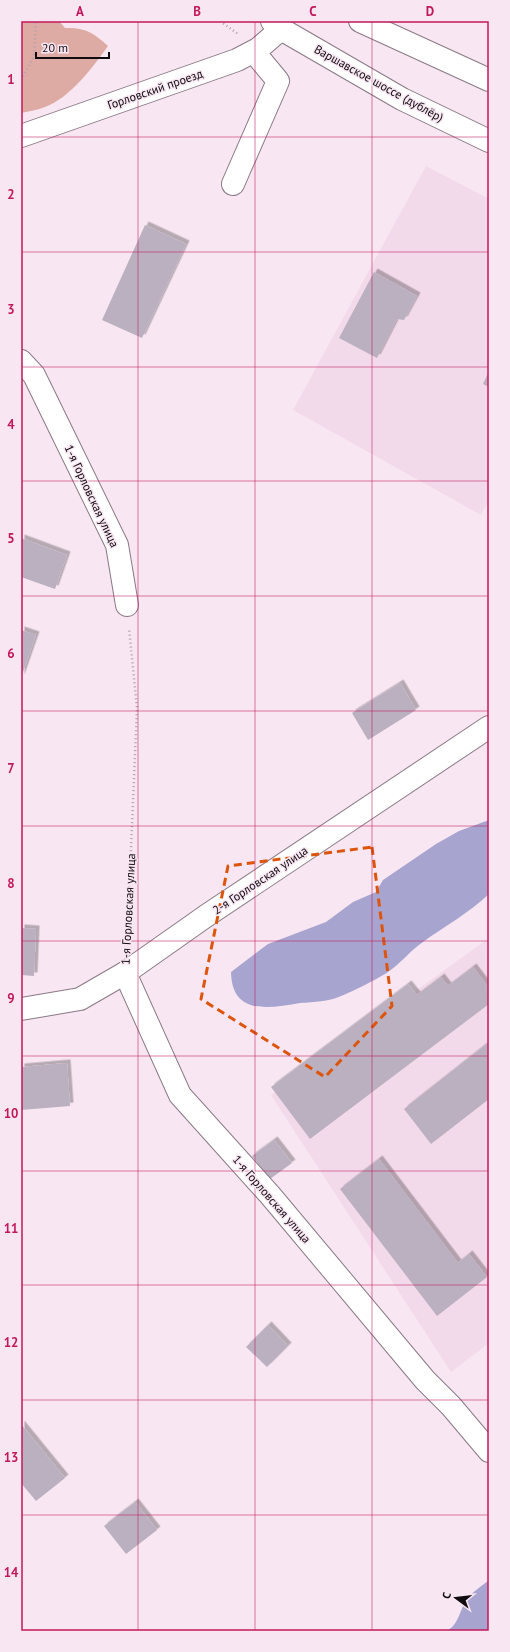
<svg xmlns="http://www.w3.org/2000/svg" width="510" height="1652" font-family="'PT Sans',sans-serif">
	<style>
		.built { fill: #f3daeb }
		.forest { fill: #deaba4 }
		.water { fill: #a7a5cf }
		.building { fill: #bab0c0; filter: url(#shadow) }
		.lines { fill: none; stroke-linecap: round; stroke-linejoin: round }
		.minor-casing { stroke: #8a7a85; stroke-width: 24 }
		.major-casing { stroke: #8a7a85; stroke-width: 24 }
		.path { stroke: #aea0aa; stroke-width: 2.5; stroke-dasharray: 1 3; stroke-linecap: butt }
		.minor { stroke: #fff; stroke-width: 22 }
		.major { stroke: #fff; stroke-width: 22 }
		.marked { fill: none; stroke: #dd550c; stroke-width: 3; stroke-dasharray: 8 5; stroke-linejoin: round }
		.grid { fill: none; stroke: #c2185b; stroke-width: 1; stroke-opacity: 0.55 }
		.labels { text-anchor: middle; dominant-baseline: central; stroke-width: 3; stroke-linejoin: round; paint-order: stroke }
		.street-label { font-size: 12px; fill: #100b0f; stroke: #f8e6f2 }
		.neatline { fill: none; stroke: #c2185b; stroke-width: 1.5 }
		.grid-label { font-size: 13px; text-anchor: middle; font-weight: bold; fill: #c2185b }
	</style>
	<defs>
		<filter id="shadow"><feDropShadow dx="3.5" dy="-3.5" stdDeviation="0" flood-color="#0004"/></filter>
	</defs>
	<rect width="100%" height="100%" fill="#f8e6f2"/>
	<!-- built -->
	<g class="built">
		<polygon points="426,166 489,199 489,500 481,515 293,410"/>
		<polygon points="489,938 489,1343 451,1372 271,1095"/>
	</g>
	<!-- forest -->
	<path class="forest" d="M21 21H59L65 28C85 27 94 33 108 46 93 67 70 98 45 107 38 110 29 111 21 113Z"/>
	<!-- water -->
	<g class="water">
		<path d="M489 820V894C469 913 445 926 423 942 410 951 400 964 388 972 378 979 344 996 333 999 322 1002 311 1002 300 1003 269 1008 232 1016 231 972L268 944 326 922 353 902 376 892 383 880 436 844 459 831Z"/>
		<path d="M489 1580V1631H446C459 1626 460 1608 467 1599 472 1592 482 1586 489 1580Z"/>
	</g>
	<!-- building -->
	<g class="building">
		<polygon points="145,225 186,244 142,338 102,320"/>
		<polygon points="374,272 417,296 404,320 397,319 377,358 339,338"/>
		<polygon points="489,371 489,387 483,384"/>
		<polygon points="21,538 67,555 55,589 21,577"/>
		<polygon points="21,630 36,635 21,678"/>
		<polygon points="400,683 416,710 368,740 352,713"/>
		<polygon points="21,928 36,929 34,976 21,975"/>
		<polygon points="473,967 489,988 489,1004 310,1139 271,1087 408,984 417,995 441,977 448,986"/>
		<polygon points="489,1042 489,1099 431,1144 404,1109"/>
		<polygon points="67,1063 70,1106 21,1110 21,1067"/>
		<polygon points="274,1140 292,1163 270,1179 252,1156"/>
		<polygon points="379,1159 458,1263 469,1254 487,1277 437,1316 340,1189"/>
		<polygon points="268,1325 288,1346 267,1367 246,1347"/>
		<polygon points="21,1424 65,1478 36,1501 21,1483"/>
		<polygon points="135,1502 157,1530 126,1554 104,1526"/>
	</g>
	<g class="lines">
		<!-- minor casing -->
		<g class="minor-casing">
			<g id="minor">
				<polyline points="21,136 237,60 258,49 281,29"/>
				<polyline points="233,184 278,81 254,52"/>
				<polyline points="21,361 34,375 117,545 127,605"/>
				<polyline points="125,973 180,1095 270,1195 425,1380 451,1406 489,1451"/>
				<polyline points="21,1009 80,999 125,973 206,916 489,727"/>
			</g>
		</g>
		<!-- major casing -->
		<g class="major-casing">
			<g id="major">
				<polyline points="272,21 281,29 402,99 489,141"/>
				<polyline points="360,21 489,80"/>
			</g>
		</g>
		<!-- path -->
		<g class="path">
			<polyline points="220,21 238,34"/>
			<polyline points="21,80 34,56 36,21"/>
			<polyline points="127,943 137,708 129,628"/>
		</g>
		<!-- minor -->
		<use href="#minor" class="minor"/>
		<!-- major -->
		<use href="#major" class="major"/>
	</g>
	<!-- marked area -->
	<path class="marked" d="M372 847 392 1006 325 1077 201 999 228 866Z"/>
	<!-- grid -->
	<path class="grid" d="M138 21V1631M255 21V1631M372 21V1631M21 137H489M21 252H489M21 367H489M21 481H489M21 596H489M21 711H489M21 826H489M21 941H489M21 1056H489M21 1171H489M21 1285H489M21 1400H489M21 1515H489"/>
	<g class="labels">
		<!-- street labels -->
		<g class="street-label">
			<text transform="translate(379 83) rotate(29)">Варшавское шоссе (дублёр)</text>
			<text transform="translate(155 89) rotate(-19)">Горловский проезд</text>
			<text transform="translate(92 496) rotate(65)">1-я Горловская улица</text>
			<text transform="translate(260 880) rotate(-34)">2-я Горловская улица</text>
			<text transform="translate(128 909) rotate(-87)">1-я Горловская улица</text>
			<text transform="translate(272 1199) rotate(49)">1-я Горловская улица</text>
		</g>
	</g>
	<!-- border -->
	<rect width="510" height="1652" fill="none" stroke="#f8e6f2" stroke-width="44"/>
	<!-- north arrow -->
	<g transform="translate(456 1598) rotate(285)" stroke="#f8e6f2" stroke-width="3" paint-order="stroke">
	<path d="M0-3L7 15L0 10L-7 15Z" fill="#100b0f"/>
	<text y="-6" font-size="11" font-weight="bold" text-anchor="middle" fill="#100b0f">С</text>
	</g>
	<!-- scale -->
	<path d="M36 52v6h73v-6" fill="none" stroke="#100b0f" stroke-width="2"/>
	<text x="42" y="52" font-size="12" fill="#100b0f" stroke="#f8e6f2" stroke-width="3" paint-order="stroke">20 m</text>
	<rect x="22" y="22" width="466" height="1608" class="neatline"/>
	<g class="grid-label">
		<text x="80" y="16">A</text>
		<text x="197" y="16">B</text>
		<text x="313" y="16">C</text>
		<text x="430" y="16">D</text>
		<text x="11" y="84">1</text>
		<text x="11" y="199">2</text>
		<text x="11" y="314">3</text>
		<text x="11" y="429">4</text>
		<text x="11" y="543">5</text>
		<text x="11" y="658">6</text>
		<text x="11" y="773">7</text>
		<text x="11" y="888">8</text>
		<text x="11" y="1003">9</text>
		<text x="11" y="1118">10</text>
		<text x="11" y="1233">11</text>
		<text x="11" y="1347">12</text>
		<text x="11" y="1462">13</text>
		<text x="11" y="1577">14</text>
	</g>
</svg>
